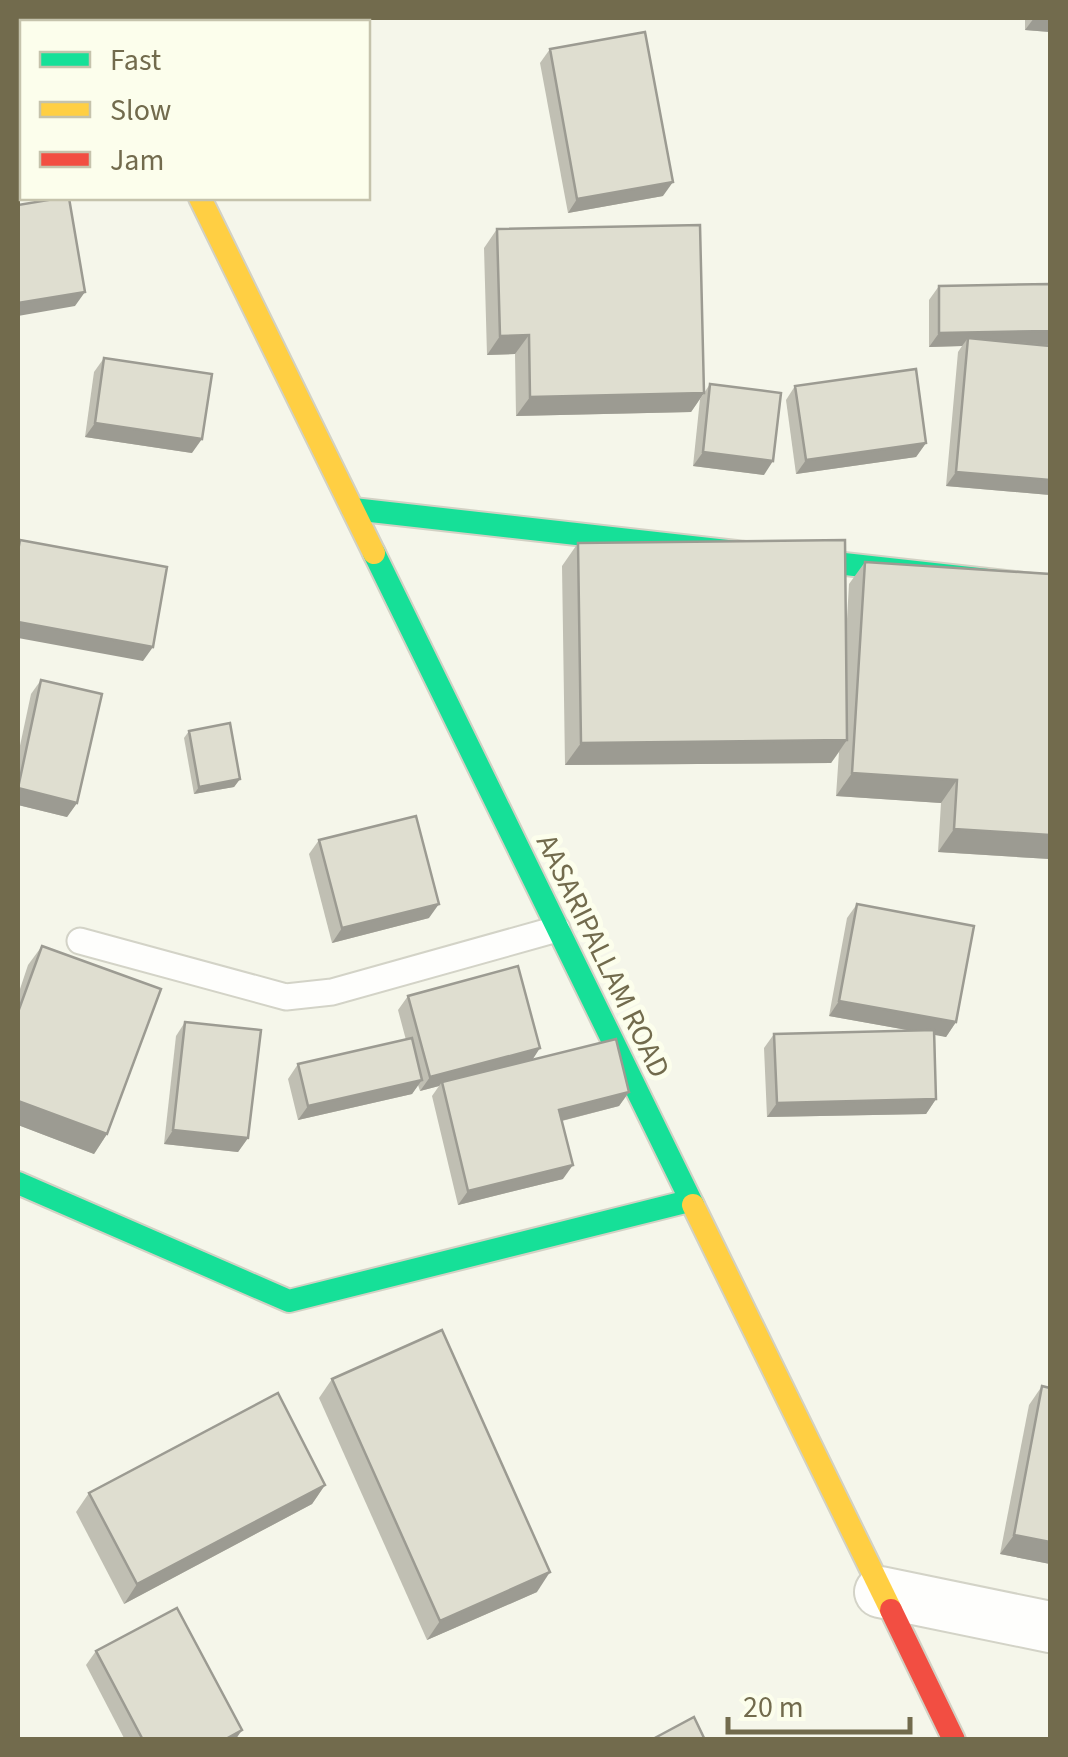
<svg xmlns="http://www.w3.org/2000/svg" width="1068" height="1757" font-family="'Source Sans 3',sans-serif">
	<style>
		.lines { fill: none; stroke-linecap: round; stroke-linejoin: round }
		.lane-casing { stroke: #d3d3c7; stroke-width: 29 }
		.street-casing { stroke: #d3d3c7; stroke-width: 54 }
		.fast-casing { stroke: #d2d1c4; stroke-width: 26 }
		.slow-casing { stroke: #d2d1c4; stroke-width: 26 }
		.jam-casing { stroke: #d2d1c4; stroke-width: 26 }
		.lane { stroke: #fefefc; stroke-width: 25 }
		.street { stroke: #fefefc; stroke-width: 50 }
		.fast { stroke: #16e098; stroke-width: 22 }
		.slow { stroke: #ffcf43; stroke-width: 22 }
		.jam { stroke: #f24e42; stroke-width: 22 }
		.wall { fill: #c0bfb3 }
		.shaded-wall { fill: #9c9b92 }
		.building { fill: #dfded0; stroke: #9c9b92; stroke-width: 2.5 }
		.labels { text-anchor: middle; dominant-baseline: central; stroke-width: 10; stroke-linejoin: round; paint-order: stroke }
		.street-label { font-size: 30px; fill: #726b4d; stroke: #fcfeec }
	</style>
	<rect width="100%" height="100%" fill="#f5f6ea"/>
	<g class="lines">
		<!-- lane casing -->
		<g class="lane-casing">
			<polyline id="lane" points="80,941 286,997 332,992 557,929"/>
		</g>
		<!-- street casing -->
		<g class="street-casing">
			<polyline id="street" points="880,1592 1050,1627"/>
		</g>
		<!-- fast casing -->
		<g class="fast-casing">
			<g id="fast">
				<polyline points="113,18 115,22"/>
				<polyline points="353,509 1050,587"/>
				<polyline points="374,553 693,1205"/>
				<polyline points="18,1183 289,1301 689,1201"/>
			</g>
		</g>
		<!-- slow casing -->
		<g class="slow-casing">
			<g id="slow">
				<polyline points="200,198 374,553"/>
				<polyline points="693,1205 891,1610"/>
			</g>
		</g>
		<!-- jam casing -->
		<g class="jam-casing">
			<polyline id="jam" points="891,1610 954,1740"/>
		</g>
		<!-- lane -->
		<use href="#lane" class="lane"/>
		<!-- street -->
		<use href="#street" class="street"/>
		<!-- fast -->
		<use href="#fast" class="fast"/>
		<!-- slow -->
		<use href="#slow" class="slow"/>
		<!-- jam -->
		<use href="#jam" class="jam"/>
	</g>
	<!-- wall -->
	<g class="wall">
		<polygon points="1025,18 1050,18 1050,32 1025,30"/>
		<polygon points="550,49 663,196 568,213 540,63"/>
		<polygon points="497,229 704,393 691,412 516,416 515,354 487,355 484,248"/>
		<polygon points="939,286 1050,346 1050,495 946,486 958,352 962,346 929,347 929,300"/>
		<polygon points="104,358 192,453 85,437 94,372"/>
		<polygon points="710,384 764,475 693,466 700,399"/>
		<polygon points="795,386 926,443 916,457 796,474 786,400"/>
		<polygon points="578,543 846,636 849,584 865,562 1050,574 1050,859 938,852 941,803 836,796 839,752 831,763 565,765 562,566"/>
		<polygon points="41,680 77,803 67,817 18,805 18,755 31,694"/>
		<polygon points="189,731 240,779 234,787 194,794 184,738"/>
		<polygon points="319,840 429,918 332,943 309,854"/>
		<polygon points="857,904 956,1022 946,1037 935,1034 936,1099 926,1114 767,1117 764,1048 774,1034 913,1031 829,1016 847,918"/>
		<polygon points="42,946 107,1134 94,1154 18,1125 18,995 28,965"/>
		<polygon points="408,996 532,1059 629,1092 619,1106 562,1121 563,1179 458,1205 432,1096 439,1086 420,1091 418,1085 412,1094 298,1120 288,1079 298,1064 406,1040 398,1010"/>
		<polygon points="185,1022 248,1138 238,1152 164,1144 176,1036"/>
		<polygon points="332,1379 537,1592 427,1640 319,1398"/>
		<polygon points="1042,1386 1050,1564 1000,1554 1029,1405"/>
		<polygon points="325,1485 312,1504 124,1604 76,1512 89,1493"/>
		<polygon points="96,1651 242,1730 235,1740 125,1740 86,1665"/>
	</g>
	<!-- shaded-wall -->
	<g class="shaded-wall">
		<polygon points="1034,18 1050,18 1050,32 1025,30"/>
		<polygon points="18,87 22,89 22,98 18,97"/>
		<polygon points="673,182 663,196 568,213 577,199"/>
		<polygon points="85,292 75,306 18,316 18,303"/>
		<polygon points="1050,331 1050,345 968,338 962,346 929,347 939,333"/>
		<polygon points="529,335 515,354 487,355 500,336"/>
		<polygon points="704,393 691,412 516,416 530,397"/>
		<polygon points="95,423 202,439 192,453 85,437"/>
		<polygon points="926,443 916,457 796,474 806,460"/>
		<polygon points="703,452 773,461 764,475 693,466"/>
		<polygon points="956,472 1050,480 1050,495 946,486"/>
		<polygon points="18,622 153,647 143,661 18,638"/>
		<polygon points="847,740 831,763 565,765 581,743"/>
		<polygon points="852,773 957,780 941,803 836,796"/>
		<polygon points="240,779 234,787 194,794 199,787"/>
		<polygon points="18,788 77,803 67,817 18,805"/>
		<polygon points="954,829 1050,835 1050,859 938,852"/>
		<polygon points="439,904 429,918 332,943 342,928"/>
		<polygon points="839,1001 956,1022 946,1037 829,1016"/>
		<polygon points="540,1048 531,1062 442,1082 439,1086 420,1091 430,1077"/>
		<polygon points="422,1080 412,1094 298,1120 308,1106"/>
		<polygon points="629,1092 619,1106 549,1124 559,1110"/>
		<polygon points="936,1099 926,1114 767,1117 777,1103"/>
		<polygon points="18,1101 107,1134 94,1154 18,1125"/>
		<polygon points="173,1130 248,1138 238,1152 164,1144"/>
		<polygon points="573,1165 563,1179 458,1205 468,1191"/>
		<polygon points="325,1485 312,1504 124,1604 137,1584"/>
		<polygon points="1014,1535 1050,1542 1050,1564 1000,1554"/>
		<polygon points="550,1572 537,1592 427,1640 440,1621"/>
		<polygon points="242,1730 235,1740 224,1740"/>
	</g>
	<!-- building -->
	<g class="building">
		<polygon points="645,32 673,182 577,199 550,49"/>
		<polygon points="18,61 22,62 22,89 18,87"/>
		<polygon points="60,198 69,198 85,292 18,303 18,205"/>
		<polygon points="700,225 704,393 530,397 529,335 500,336 497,229"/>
		<polygon points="1050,284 1050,331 939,333 939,286"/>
		<polygon points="968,338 1050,346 1050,480 956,472"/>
		<polygon points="104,358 212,374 202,439 95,423"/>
		<polygon points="916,369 926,443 806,460 795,386"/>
		<polygon points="710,384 781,393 773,461 703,452"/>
		<polygon points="20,540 167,567 153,647 18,622 18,551"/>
		<polygon points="845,540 847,740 581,743 578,543"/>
		<polygon points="865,562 1050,574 1050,835 954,829 957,780 852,773"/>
		<polygon points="41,680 102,694 77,803 18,788"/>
		<polygon points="230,723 240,779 199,787 189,731"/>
		<polygon points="416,816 439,904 342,928 319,840"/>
		<polygon points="857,904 974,926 956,1022 839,1001"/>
		<polygon points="42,946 161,989 107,1134 18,1101 18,1012"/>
		<polygon points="518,966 540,1048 430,1077 408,996"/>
		<polygon points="185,1022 261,1030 248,1138 173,1130"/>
		<polygon points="934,1030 936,1099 777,1103 774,1034"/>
		<polygon points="412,1038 422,1080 308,1106 298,1064"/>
		<polygon points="616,1039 629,1092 559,1110 573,1165 468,1191 442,1082"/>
		<polygon points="442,1330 550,1572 440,1621 332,1379"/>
		<polygon points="1042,1386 1050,1388 1050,1542 1014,1535"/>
		<polygon points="278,1393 325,1485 137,1584 89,1493"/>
		<polygon points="177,1608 242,1730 224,1740 143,1740 96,1651"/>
		<polygon points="694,1717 705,1740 651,1740"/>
	</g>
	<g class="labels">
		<!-- street labels -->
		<g class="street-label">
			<text transform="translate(603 956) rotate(64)">AASARIPALLAM ROAD</text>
		</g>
	</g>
	<!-- border -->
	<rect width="1068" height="1757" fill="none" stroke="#726b4d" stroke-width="40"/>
	<!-- legend -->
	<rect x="20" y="20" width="350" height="180" fill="#fcfeec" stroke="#c5c3ac" stroke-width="2.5"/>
	<rect x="40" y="52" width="50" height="15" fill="#16e098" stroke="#c5c3ac" stroke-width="2.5"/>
	<text x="110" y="70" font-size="30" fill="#726b4d">Fast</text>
	<rect x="40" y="102" width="50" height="15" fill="#ffcf43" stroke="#c5c3ac" stroke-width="2.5"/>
	<text x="110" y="120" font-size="30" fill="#726b4d">Slow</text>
	<rect x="40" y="152" width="50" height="15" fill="#f24e42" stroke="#c5c3ac" stroke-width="2.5"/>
	<text x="110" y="170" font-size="30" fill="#726b4d">Jam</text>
	<!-- scale -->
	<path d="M728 1717v15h182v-15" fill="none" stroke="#726b4d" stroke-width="5"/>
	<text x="743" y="1717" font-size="30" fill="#726b4d" stroke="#fcfeec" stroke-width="8" paint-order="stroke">20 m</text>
</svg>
